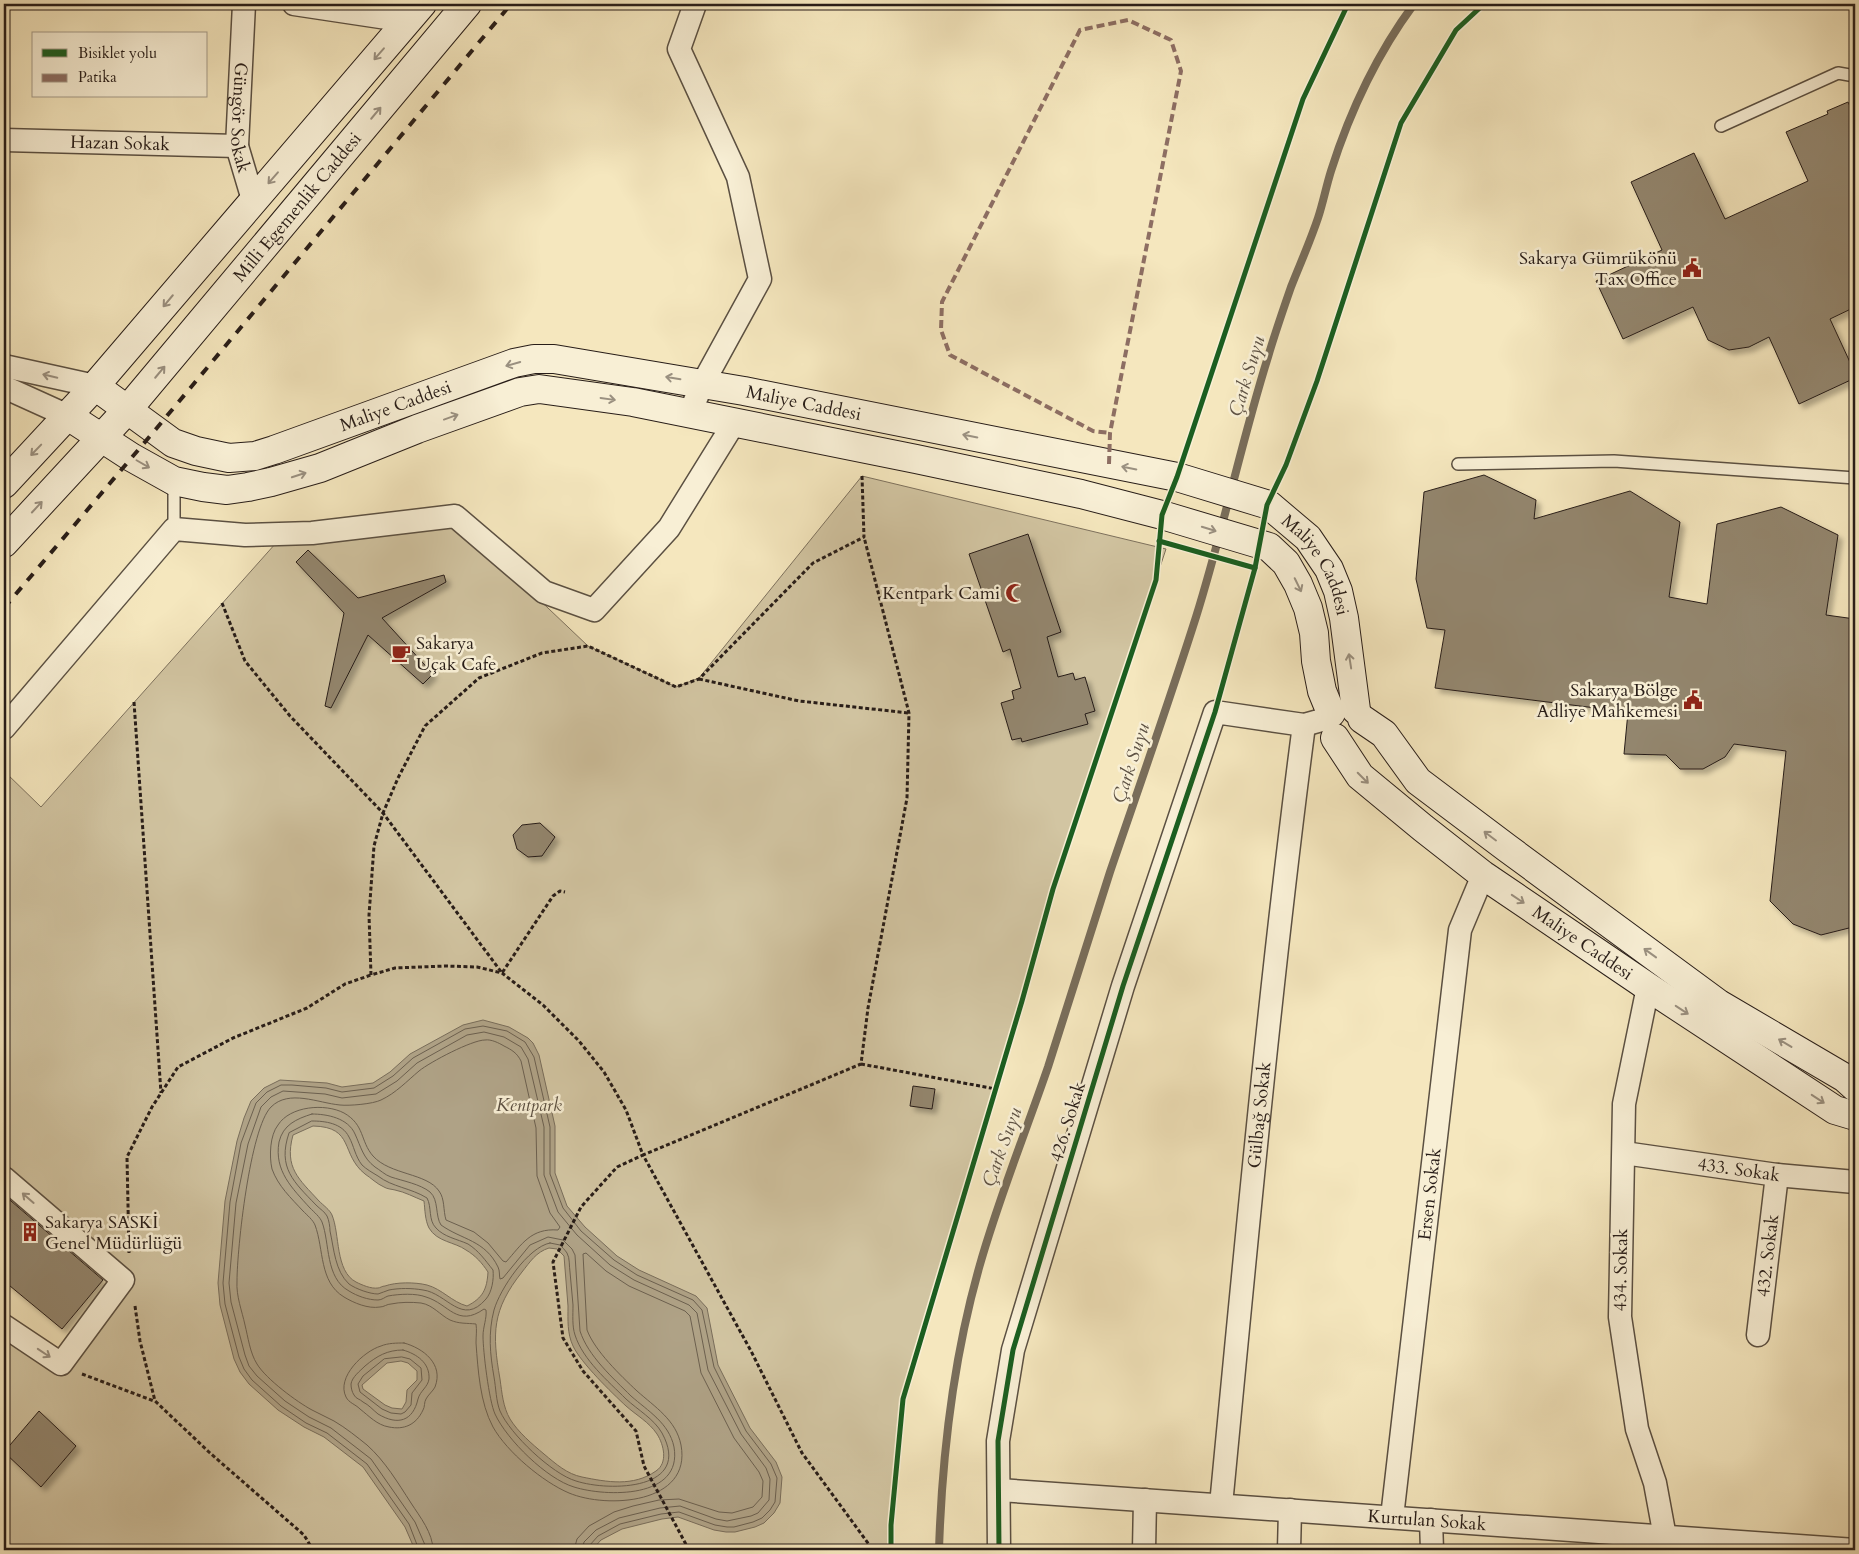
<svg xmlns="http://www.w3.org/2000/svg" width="1859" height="1554" font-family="Cardo,serif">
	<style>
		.green { fill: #d2c5a2; stroke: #7d715d }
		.water { fill: #afa286; stroke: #796d5a; fill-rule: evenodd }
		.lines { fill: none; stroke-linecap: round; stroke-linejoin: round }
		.shore { stroke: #6c604f; stroke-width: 1 }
		.stream { stroke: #796d5a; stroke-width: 8 }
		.building { fill: #93866e; stroke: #281d18; filter: url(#shadow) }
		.lane-casing { stroke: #5b5042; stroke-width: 14 }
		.street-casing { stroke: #5b5042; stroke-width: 25 }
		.secondary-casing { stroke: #281d18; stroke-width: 30 }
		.path { stroke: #281d18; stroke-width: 3; stroke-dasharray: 4 2.5; stroke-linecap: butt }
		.lane { stroke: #f8efd5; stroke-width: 11 }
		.street { stroke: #f8efd5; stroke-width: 22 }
		.secondary { stroke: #f8efd5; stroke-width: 28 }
		.rail { stroke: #281d18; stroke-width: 4; stroke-dasharray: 9 9; stroke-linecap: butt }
		.quiet { stroke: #8d6e63; stroke-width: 4; stroke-dasharray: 8 4; stroke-linecap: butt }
		.cycleway-casing { stroke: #f8efd5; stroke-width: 8 }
		.cycleway { stroke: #1b5e20; stroke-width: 5 }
		.oneway { stroke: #9a9080 }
		.labels { text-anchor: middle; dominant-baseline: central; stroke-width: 5; stroke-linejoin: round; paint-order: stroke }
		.street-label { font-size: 18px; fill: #281d18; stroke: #f8efd5 }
		.poi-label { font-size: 18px; fill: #281d18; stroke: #f8efd5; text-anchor: end }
		.park-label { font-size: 18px; font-style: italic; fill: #5b4f41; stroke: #f8efd5 }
		.water-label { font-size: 19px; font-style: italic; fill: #5e5244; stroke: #f8efd5 }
	</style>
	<defs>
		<filter id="shadow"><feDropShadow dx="4.5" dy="4.5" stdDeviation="2.5" flood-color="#0004"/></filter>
	</defs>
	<rect width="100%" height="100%" fill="#f5e7be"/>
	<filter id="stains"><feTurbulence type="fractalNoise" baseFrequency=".004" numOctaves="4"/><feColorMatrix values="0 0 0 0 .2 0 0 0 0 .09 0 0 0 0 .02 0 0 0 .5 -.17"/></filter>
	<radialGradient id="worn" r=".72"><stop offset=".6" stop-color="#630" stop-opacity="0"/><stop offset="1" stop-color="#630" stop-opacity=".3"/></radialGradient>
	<!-- green -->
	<polygon class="green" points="862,476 1166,549 1053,889 1022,1001 903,1399 891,1525 891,1550 4,1550 4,1326 61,1364 123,1280 4,1178 4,771 41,807 284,534 451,516 588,646 676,687 699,678"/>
	<!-- water -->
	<path class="water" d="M483 1020 509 1027 528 1038 533 1043 539 1055 555 1126V1173L567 1206 585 1227 617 1256 639 1270 696 1296 707 1308 718 1365 750 1428 776 1462 782 1477 780 1503 774 1513 764 1523 755 1527 735 1532H726L714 1530 678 1517 662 1519 622 1529 601 1540 592 1550H415L405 1527 363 1467 324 1437 304 1427 278 1410 249 1384 240 1372 234 1359 220 1305 218 1283 225 1201 237 1141 244 1118 251 1101 264 1088 280 1080 327 1083 342 1087 373 1083 390 1072 410 1054 463 1025ZM313 1126C355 1127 340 1154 365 1174 371 1178 377 1184 384 1187 387 1189 391 1189 395 1190 405 1192 414 1197 424 1201 425 1210 425 1220 429 1228 437 1242 455 1242 466 1250 476 1256 482 1263 488 1272 487 1289 483 1298 467 1306 452 1302 442 1289 427 1285 415 1282 396 1282 385 1286 382 1286 380 1288 378 1288 371 1289 362 1285 356 1282 335 1271 340 1234 332 1215 330 1210 323 1205 319 1201 299 1179 284 1168 293 1135ZM549 1248 557 1249 564 1256C565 1273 567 1289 568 1306 568 1320 567 1333 573 1346 581 1363 612 1393 626 1406 636 1415 649 1422 657 1434 664 1445 668 1463 656 1471 633 1487 607 1482 582 1477 567 1474 556 1464 544 1454 532 1444 518 1432 510 1419 503 1407 502 1393 500 1379 492 1333 492 1310 522 1272 530 1262 536 1252 549 1248ZM401 1361 408 1363 417 1371V1380L407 1390 406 1402 402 1409 392 1408 385 1405 363 1389 362 1385 387 1363Z"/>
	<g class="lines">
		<!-- shore -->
		<g class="shore">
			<path d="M312 1114C327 1114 348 1118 355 1134 361 1147 363 1158 375 1167 380 1170 385 1175 391 1177 403 1181 420 1184 430 1192 439 1200 435 1216 441 1225 462 1240 485 1240 498 1267 500 1271 499 1275 500 1279L503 1278 530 1245 548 1237 563 1240 572 1249 575 1255 580 1331C588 1356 613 1378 631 1396 648 1411 669 1423 674 1447 683 1499 606 1497 574 1487 547 1479 507 1440 495 1414 489 1401 483 1351 483 1336 483 1327 487 1318 486 1310L484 1309C457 1328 449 1304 426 1297 416 1293 399 1294 388 1296 385 1297 382 1300 378 1300 368 1300 357 1296 349 1291 325 1278 330 1243 322 1222 320 1217 314 1212 310 1208 292 1188 274 1171 279 1142 283 1125 296 1119 312 1114Z"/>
			<path d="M312 1121C325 1121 342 1123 349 1137 354 1146 355 1156 362 1165 366 1169 373 1173 378 1176 392 1187 411 1188 427 1198 432 1207 428 1220 436 1228 444 1237 457 1239 468 1244 479 1251 485 1260 493 1270 494 1279 492 1292 486 1299 462 1327 447 1293 423 1290 412 1288 399 1288 389 1290 385 1291 382 1293 378 1294 370 1294 356 1289 349 1284 335 1271 334 1249 330 1231 330 1227 329 1220 327 1216 325 1212 320 1209 316 1205 294 1182 277 1168 289 1133Z"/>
			<path d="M550 1243 560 1245C562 1247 565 1250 567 1253 570 1258 569 1266 570 1272 571 1283 572 1294 573 1305 573 1315 572 1326 575 1335 583 1360 608 1381 626 1399 638 1410 654 1419 662 1433 693 1490 610 1492 576 1481 552 1474 510 1434 500 1411 496 1401 496 1388 494 1377 490 1354 488 1333 494 1310 500 1289 528 1247 550 1243Z"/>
			<path d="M404 1343C423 1348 444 1364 435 1387 433 1391 428 1395 426 1399 424 1402 425 1407 423 1410 416 1425 404 1430 389 1427 377 1425 369 1416 360 1409 355 1404 349 1403 346 1397 336 1377 364 1351 381 1346 388 1343 397 1343 404 1343Z"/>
			<path d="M403 1350C417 1354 430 1363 429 1379 428 1387 420 1391 418 1399 413 1421 398 1426 378 1414 373 1410 369 1405 363 1402 360 1399 356 1399 354 1395 352 1392 351 1388 351 1384 352 1377 360 1371 365 1366 377 1356 387 1350 403 1350Z"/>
			<polygon points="402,1357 410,1359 421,1368 422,1380 412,1393 411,1405 405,1412 401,1414 391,1413 382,1409 360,1392 358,1384 363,1376 384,1359"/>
			<polyline points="419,1550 409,1524 367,1464 327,1433 306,1423 281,1406 252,1380 244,1369 239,1357 225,1304 223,1283 230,1202 241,1143 256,1103 267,1092 281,1085 292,1085 326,1088 342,1092 374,1088 393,1076 413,1058 465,1029 483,1026 507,1031 525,1042 534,1057 550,1127 550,1174 563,1208 581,1231 614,1260 637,1275 693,1300 702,1310 714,1367 746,1431 771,1464 777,1478 775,1502 770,1510 762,1518 753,1522 734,1527 727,1527 715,1525 679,1512 661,1514 620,1524 598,1536 589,1546 588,1550"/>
			<polyline points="426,1550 425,1545 415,1522 371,1459 331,1428 309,1417 285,1401 257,1376 249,1366 245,1355 231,1302 229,1283 236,1203 248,1144 261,1107 271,1097 283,1091 325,1094 342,1098 376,1094 397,1081 417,1063 467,1035 484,1032 504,1037 521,1047 528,1059 544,1127 544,1175 558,1212 577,1235 610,1265 634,1280 689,1305 697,1313 708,1370 741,1434 766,1468 770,1479 769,1500 758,1513 751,1516 727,1521 716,1519 680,1506 660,1508 619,1518 596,1530 584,1542 582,1550"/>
			<path d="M433 1550C433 1533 420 1517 411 1503 398 1483 385 1461 367 1445 357 1437 346 1428 334 1421 327 1417 319 1414 312 1410 297 1402 266 1379 257 1364 250 1353 248 1337 245 1325 242 1311 236 1296 237 1281 237 1249 250 1128 271 1107 289 1089 318 1103 340 1105 349 1106 373 1104 381 1100 396 1093 407 1081 419 1071 430 1062 472 1040 485 1040 491 1039 499 1043 504 1046 512 1050 517 1053 521 1061L536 1128 537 1176 550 1213 560 1227 558 1230C531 1228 522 1244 506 1262L503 1261 488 1243 474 1232 446 1220C443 1210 445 1199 439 1191 427 1173 390 1175 373 1156 360 1141 365 1125 344 1113 325 1103 290 1106 278 1125 270 1135 269 1156 272 1169 278 1186 291 1198 303 1211 307 1215 313 1220 315 1225 324 1249 319 1282 344 1297 354 1303 368 1309 380 1307 384 1307 387 1304 391 1304 400 1302 412 1302 421 1303 433 1305 440 1315 450 1320 459 1324 467 1323 476 1324 477 1330 476 1336 476 1343 478 1370 480 1403 493 1427 507 1452 543 1482 569 1493 607 1509 692 1504 681 1445 676 1420 655 1407 637 1391 620 1375 595 1351 587 1330L583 1254 586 1253 606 1271 629 1286 685 1311 690 1316 701 1373 734 1438 759 1472 763 1481 762 1497 753 1507 732 1513 719 1512 679 1499 659 1500 633 1506 614 1512 589 1526 577 1539 574 1550"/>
		</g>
		<!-- stream -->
		<path class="stream" d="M939 1550C942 1454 953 1360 979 1268 998 1200 1025 1134 1048 1067 1069 1002 1089 937 1110 872 1139 787 1169 702 1196 617 1223 531 1241 443 1268 357 1275 333 1283 310 1291 287 1300 264 1310 242 1318 218 1323 203 1326 187 1331 171 1350 111 1377 54 1414 4"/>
	</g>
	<!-- building -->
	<g class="building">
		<polygon points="1848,102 1855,117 1855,307 1830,319 1855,373 1855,378 1799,404 1769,337 1749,347 1729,350 1708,340 1693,307 1623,339 1596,281 1662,250 1631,182 1694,153 1725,219 1808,181 1786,132 1828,114 1827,111"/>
		<polygon points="1484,475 1536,500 1534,519 1630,491 1680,522 1669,597 1707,604 1717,524 1781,507 1838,535 1826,615 1855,619 1855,924 1849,928 1821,935 1793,924 1770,901 1786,751 1734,744 1725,757 1703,769 1680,769 1666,755 1624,754 1628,712 1435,688 1445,630 1427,628 1416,579 1424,492"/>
		<polygon points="1028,534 1061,632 1047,637 1058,677 1073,673 1075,680 1085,677 1095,711 1085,714 1088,724 1022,742 1021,738 1012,740 1001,703 1014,699 1012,691 1021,688 1010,649 1003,652 969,554"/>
		<polygon points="308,550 358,598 444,575 446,582 382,618 433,674 423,684 368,635 331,708 325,706 344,613 296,562"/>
		<polygon points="540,823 555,837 542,856 528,857 517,849 513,835 522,825"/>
		<polygon points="913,1086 935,1089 932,1109 910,1106"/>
		<polygon points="4,1195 103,1280 62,1329 4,1281"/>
		<polygon points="39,1411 76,1446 41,1487 4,1452"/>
	</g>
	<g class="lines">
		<!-- lane casing -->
		<g class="lane-casing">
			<g id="lane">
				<polyline points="1721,126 1838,73 1855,76"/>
				<polyline points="1458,464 1614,461 1855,478"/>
				<polyline points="174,529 174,481"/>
			</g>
		</g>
		<!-- street casing -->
		<g class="street-casing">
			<g id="street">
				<path id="s1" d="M244 4 237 146 253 200"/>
				<polyline points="294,4 407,21"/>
				<path id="s2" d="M4 140 237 146"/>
				<polyline points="4,366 95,386"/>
				<polyline points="4,387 68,416"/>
				<polyline points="689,414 703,383 760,279 738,177 679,49 695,4"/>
				<polyline points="4,728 174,529 245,535 312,533 455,516 544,592 594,610 669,528 734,423"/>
				<polyline points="1648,987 1624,1104 1620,1317 1637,1429 1655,1483 1665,1537 1666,1550"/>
				<path id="s3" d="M1624 1153 1777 1175 1855 1182"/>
				<polyline points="4,1178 123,1280 61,1364 4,1326"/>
				<path id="s4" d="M1758 1335 1777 1175"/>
				<path id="s5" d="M999 1490 1855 1550"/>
				<path id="s6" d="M1221 1505C1246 1245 1270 984 1304 725"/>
				<path id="s7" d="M1392 1517 1460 930 1483 875"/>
				<polyline points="1431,1520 1432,1550"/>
				<polyline points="999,1550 998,1441 1013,1350 1123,986 1215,712 1304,725 1329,718"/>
				<polyline points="1144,1550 1145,1500"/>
				<polyline points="1289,1550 1290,1510"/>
			</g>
		</g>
		<!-- secondary casing -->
		<g class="secondary-casing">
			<g id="secondary">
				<path id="s8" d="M95 386 173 443 196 451 229 458 255 456 274 450 514 363 534 359H554L744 391 1177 477 1269 505 1308 538 1329 569 1338 591 1344 618 1356 710"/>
				<polyline points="68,416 131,457 174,481 203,487 227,490 248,487 271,482 320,468 417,429 520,392 539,389 633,402 916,459 1081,494 1162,515 1269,547 1286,563 1298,584 1308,608 1314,633 1316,661 1322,691 1331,713"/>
				<polyline points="4,484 95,386 422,4"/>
				<path id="s9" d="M4 543 128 409 467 4"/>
				<polyline points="1362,719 1384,734 1418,781 1507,848 1719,1004 1845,1078 1855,1087"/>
				<path id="s10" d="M1335 738 1360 776 1423 828 1483 875 1648 987 1835 1110 1855 1116"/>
			</g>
		</g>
		<!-- path -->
		<g class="path">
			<polyline points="862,476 864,537 813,563 699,679 676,687 588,646 542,653 479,678 425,726 398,778 383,813 374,846 369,915 371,975 395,968 445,966 477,967 502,973 543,1005 579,1041 604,1072 626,1110 643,1155 861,1064 868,1008 907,798 909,713 864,537"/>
			<polyline points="222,603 245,661 290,716 383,813 502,973 553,896 560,891 565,892"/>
			<polyline points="699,679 799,701 909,713"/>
			<polyline points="134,702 161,1093"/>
			<polyline points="861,1064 996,1089"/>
			<polyline points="129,1253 127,1157 152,1107 178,1067 233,1038 307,1008 345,984 371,975"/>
			<polyline points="135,1306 140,1341 155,1401 210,1453 304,1535 313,1550"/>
			<polyline points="82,1374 154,1401"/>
			<polyline points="689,1550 644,1466 636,1431 583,1371 563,1338 553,1262 581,1207 617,1167 643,1155 751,1351 802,1453 873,1550"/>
		</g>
		<!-- lane -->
		<use href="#lane" class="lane"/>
		<!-- street -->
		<use href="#street" class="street"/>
		<!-- secondary -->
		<use href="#secondary" class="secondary"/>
		<!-- rail -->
		<polyline class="rail" points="4,608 156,429 511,4"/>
		<!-- quiet -->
		<polyline class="quiet" points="1109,464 1110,433 1181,71 1171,40 1128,20 1080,30 942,302 941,330 950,355 1093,431 1110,433"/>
		<!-- cycleway casing -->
		<g class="cycleway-casing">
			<g id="cycleway">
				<polyline points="1159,541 1255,568"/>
				<polyline points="891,1550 891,1525 903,1399 1022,1001 1053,889 1156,580 1162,515 1177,477 1303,99 1348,4"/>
				<polyline points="999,1550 998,1441 1013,1350 1123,986 1215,712 1255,568 1267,505 1286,465 1317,381 1401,123 1456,30 1484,4"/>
			</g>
		</g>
		<!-- cycleway -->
		<use href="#cycleway" class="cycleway"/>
	</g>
	<!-- one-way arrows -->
	<defs><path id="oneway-shaft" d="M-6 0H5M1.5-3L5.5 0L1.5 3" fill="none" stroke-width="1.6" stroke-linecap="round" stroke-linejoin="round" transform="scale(1.25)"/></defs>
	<g class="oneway">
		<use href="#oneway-shaft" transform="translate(379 54) rotate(131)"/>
		<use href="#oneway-shaft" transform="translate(376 113) rotate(-50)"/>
		<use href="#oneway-shaft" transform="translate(273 178) rotate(131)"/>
		<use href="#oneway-shaft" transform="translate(168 301) rotate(130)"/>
		<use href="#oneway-shaft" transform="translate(513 364) rotate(164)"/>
		<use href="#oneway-shaft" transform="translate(160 372) rotate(-50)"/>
		<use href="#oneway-shaft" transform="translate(50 376) rotate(-167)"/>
		<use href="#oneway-shaft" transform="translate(673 378) rotate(-171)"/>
		<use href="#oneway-shaft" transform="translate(608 399) rotate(8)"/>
		<use href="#oneway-shaft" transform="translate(451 417) rotate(-20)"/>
		<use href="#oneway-shaft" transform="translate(970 436) rotate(-169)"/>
		<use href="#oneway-shaft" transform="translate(36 450) rotate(134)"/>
		<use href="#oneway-shaft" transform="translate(143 464) rotate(30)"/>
		<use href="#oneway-shaft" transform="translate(1129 468) rotate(-169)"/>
		<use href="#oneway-shaft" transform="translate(299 475) rotate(-18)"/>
		<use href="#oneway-shaft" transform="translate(37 507) rotate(-47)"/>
		<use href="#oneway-shaft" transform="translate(1209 529) rotate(17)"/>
		<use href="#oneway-shaft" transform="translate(1298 585) rotate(64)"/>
		<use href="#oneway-shaft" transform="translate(1350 661) rotate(-99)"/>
		<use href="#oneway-shaft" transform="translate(1363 778) rotate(45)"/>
		<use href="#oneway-shaft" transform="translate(1490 836) rotate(-143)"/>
		<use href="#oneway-shaft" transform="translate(1518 899) rotate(34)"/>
		<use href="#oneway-shaft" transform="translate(1650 953) rotate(-144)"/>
		<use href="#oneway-shaft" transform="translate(1682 1010) rotate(33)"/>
		<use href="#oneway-shaft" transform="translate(1785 1043) rotate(-149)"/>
		<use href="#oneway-shaft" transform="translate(1818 1099) rotate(33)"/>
		<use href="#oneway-shaft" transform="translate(28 1198) rotate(-139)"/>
		<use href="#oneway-shaft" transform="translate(44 1353) rotate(34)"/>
	</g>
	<!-- icons -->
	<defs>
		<g id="civic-bare" transform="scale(1.5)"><path d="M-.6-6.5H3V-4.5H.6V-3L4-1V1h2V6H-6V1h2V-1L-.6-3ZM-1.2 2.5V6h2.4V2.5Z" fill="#8f2418" stroke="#f8efd5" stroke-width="2.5" paint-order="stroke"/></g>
		<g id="mosque-bare" transform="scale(1.5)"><path d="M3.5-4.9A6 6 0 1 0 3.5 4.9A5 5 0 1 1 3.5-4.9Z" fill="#8f2418" stroke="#f8efd5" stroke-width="2.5" paint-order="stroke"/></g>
		<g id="cafe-bare" transform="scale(1.5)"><path d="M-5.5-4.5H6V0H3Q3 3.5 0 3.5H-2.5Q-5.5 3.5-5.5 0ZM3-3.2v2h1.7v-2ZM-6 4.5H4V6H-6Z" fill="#8f2418" stroke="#f8efd5" stroke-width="2.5" paint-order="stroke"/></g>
		<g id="building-bare" transform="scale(1.5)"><path d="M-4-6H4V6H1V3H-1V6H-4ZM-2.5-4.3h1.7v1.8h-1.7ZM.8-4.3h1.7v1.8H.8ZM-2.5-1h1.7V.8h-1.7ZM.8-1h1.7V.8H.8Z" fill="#8f2418" stroke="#f8efd5" stroke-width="2.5" paint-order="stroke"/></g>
	</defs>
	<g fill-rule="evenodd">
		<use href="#civic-bare" x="1692" y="268"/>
		<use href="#mosque-bare" x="1015" y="593"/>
		<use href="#cafe-bare" x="401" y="653"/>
		<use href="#civic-bare" x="1693" y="700"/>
		<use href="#building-bare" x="30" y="1232"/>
	</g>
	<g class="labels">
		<!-- street labels -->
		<g class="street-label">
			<text stroke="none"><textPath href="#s1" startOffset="114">Güngör Sokak</textPath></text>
			<text stroke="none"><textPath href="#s2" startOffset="116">Hazan Sokak</textPath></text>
			<text stroke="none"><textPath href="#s9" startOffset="446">Milli Egemenlik Caddesi</textPath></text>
			<text stroke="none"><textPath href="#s8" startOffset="750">Maliye Caddesi</textPath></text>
			<text stroke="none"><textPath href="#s8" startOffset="330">Maliye Caddesi</textPath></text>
			<text stroke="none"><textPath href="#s8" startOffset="1305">Maliye Caddesi</textPath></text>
			<text stroke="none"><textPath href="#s10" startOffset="324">Maliye Caddesi</textPath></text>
			<text stroke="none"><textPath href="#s6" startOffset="392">Gülbağ Sokak</textPath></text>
			<text transform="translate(1068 1122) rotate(-73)">426. Sokak</text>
			<text stroke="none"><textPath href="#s3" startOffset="116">433. Sokak</textPath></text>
			<text stroke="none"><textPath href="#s7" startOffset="325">Ersen Sokak</textPath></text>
			<text stroke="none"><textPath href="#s4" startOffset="80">432. Sokak</textPath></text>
			<text transform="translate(1621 1270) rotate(-89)">434. Sokak</text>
			<text stroke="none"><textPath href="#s5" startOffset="429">Kurtulan Sokak</textPath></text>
		</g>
		<!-- poi labels -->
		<g class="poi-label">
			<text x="1677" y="258">Sakarya Gümrükönü<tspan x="1677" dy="21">Tax Office</tspan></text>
			<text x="1000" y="593">Kentpark Cami</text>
			<text x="416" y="643" text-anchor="start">Sakarya<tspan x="416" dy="21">Uçak Cafe</tspan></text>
			<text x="1678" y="690">Sakarya Bölge<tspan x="1678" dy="21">Adliye Mahkemesi</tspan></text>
			<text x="45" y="1222" text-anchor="start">Sakarya SASKİ<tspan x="45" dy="21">Genel Müdürlüğü</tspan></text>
		</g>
		<!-- park labels -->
		<g class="park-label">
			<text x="529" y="1105">Kentpark</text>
		</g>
		<!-- water labels -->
		<g class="water-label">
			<text transform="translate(1247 376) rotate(-73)">Çark Suyu</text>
			<text transform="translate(1131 763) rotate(-72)">Çark Suyu</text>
			<text transform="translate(1002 1147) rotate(-70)">Çark Suyu</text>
		</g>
	</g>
	<!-- margin -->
	<rect width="1859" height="1554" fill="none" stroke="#f5e7be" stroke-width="20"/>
	<rect x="5" y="5" width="1849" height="1544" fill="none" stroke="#281d18" stroke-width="2.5"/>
	<rect x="10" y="10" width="1839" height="1534" fill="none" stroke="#281d18"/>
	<!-- legend -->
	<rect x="32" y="32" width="175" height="65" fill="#f8efd5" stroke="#a59b89"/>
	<rect x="42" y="49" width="25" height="8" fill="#1b5e20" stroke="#a59b89"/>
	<text x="78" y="58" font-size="15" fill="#281d18">Bisiklet yolu</text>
	<rect x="42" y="74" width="25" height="8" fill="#8d6e63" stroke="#a59b89"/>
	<text x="78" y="82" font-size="15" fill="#281d18">Patika</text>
	<rect width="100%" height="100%" filter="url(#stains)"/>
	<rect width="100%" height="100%" fill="url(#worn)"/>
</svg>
